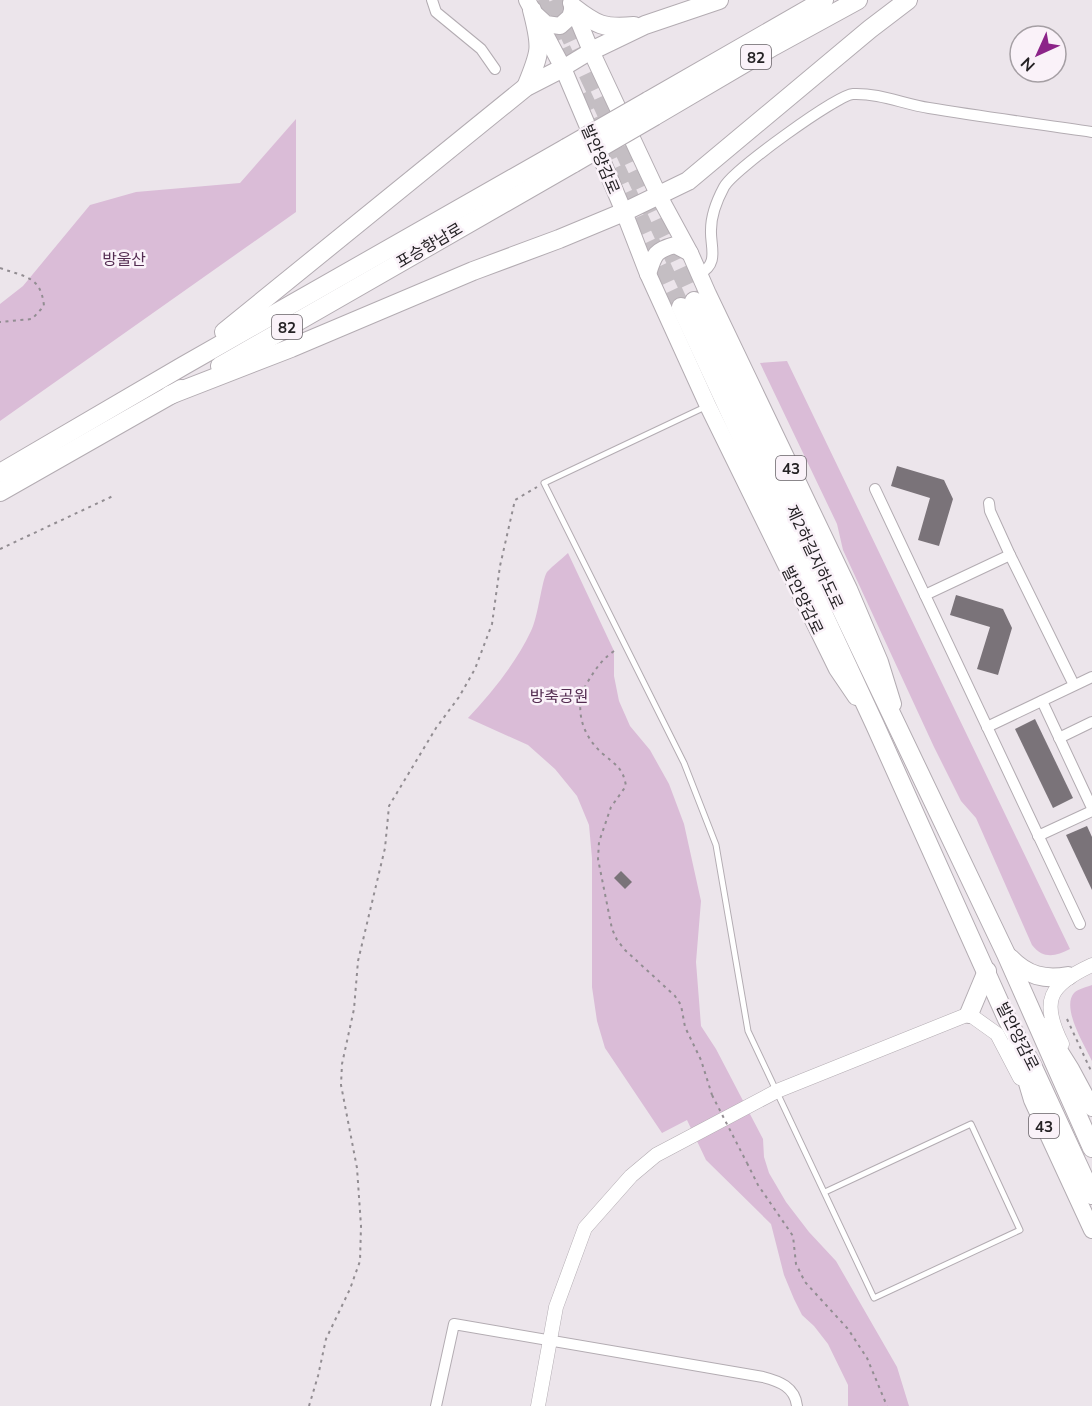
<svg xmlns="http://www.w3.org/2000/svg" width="1092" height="1406" font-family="Mulish,'Noto Sans KR',sans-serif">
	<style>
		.green { fill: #dabcd7 }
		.building { fill: #7a7379 }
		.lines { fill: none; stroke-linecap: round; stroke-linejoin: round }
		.trunk-tunnel { stroke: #c4bec3; stroke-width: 18; stroke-dasharray: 18 9; stroke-linecap: butt }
		.service-casing { stroke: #b3acb2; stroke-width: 7 }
		.minor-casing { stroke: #b3acb2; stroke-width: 12 }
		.tertiary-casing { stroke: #b3acb2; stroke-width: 15 }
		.primary-casing { stroke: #b3acb2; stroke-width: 18 }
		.trunk-casing { stroke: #b3acb2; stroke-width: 20 }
		.path { stroke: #928d92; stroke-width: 2; stroke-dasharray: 3 4.5; stroke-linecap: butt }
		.service { stroke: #fff; stroke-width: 5 }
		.minor { stroke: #fff; stroke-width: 10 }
		.tertiary { stroke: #fff; stroke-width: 14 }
		.primary { stroke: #fff; stroke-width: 16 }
		.trunk { stroke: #fff; stroke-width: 18 }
		.trunk-bridge-casing { stroke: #b3acb2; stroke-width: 20; stroke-linecap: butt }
		.path-bridge { stroke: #928d92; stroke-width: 2; stroke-dasharray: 3 4.5; stroke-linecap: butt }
		.trunk-bridge { stroke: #fff; stroke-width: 18 }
		.labels { text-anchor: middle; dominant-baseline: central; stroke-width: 5; stroke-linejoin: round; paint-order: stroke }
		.shield { fill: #faf2f9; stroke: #656065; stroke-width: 1.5 }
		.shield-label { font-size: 15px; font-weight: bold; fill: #252225 }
		.street-label { font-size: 16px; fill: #252225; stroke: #faf2f9 }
		.park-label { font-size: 16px; fill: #542d52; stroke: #faf2f9 }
	</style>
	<rect width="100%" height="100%" fill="#ece5eb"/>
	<!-- green -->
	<g class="green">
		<polygon points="296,119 296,212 0,421 0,304 23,286 90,205 136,192 240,183"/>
		<path d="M787 361 1070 949C1055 957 1043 959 1032 945L976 818 961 801 934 747 843 550 837 524 760 363Z"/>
		<path d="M568 553 614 651V676L619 701 630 726 650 750 669 784 684 824 701 901 696 962 701 1026 716 1049 763 1139 764 1157 769 1173 786 1202 809 1232 836 1261 897 1367 909 1406H848V1385L828 1344 814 1326 802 1315 794 1299 784 1275 771 1224 706 1160 687 1120 662 1133 605 1048 597 1021 592 987V858L589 825 577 796 555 769 528 745 468 718C492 692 516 663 531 631 538 618 542 579 547 572 553 565 562 559 568 553Z"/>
		<path d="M1092 985V1061C1085 1046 1061 1008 1074 993 1078 989 1087 987 1092 985Z"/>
	</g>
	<!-- building -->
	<g class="building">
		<polygon points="897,466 944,480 953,499 939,546 918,540 930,498 891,486"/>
		<polygon points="956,595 1003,609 1012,628 998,675 977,669 990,627 950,615"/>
		<polygon points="1035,719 1073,798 1053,808 1015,729"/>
		<polygon points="1087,826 1092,837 1092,890 1066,835"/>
		<polygon points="621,871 632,882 625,889 614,878"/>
	</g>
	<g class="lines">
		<!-- trunk-tunnel -->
		<g class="trunk-tunnel">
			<polyline points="539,0 566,58"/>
			<polyline points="553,0 694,301"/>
			<polyline points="582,94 681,307"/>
		</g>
		<!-- service casing -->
		<g class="service-casing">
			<polyline id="service" points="705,407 544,483 684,763 716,845 748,1031 874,1298 1020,1230 971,1124 825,1192"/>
		</g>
		<!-- minor casing -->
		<g class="minor-casing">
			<g id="minor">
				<polyline points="432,0 436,12 481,49 495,69"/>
				<path d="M699 274C720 264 710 246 711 230 711 214 717 200 724 187 733 170 837 95 853 94 880 93 903 104 929 108 983 117 1038 124 1092 132"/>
				<polyline points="875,489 1080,924"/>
				<polyline points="989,503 990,511 1010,555"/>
				<polyline points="925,595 1010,555 1074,685"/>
				<polyline points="1042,701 1092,808"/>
				<polyline points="987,727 1092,677"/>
				<polyline points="1059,738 1092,722"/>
				<polyline points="1038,836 1092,811"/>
				<path d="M436 1406 454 1324 763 1377C779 1381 795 1387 797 1406"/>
			</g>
		</g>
		<!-- tertiary casing -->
		<g class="tertiary-casing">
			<g id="tertiary">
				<path d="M1062 1044C1040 1000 1049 985 1092 965"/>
				<polyline points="538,1406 556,1307 585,1228 631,1176 656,1155 777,1091 969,1014 997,1034 1020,1078"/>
			</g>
		</g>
		<!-- primary casing -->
		<g class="primary-casing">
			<g id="primary">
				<polyline points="527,0 563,68 624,212 648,274 708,406 837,669 856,697"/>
				<polyline points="571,3 591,51 659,196 690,253 708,294 849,589 880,662 893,704"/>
				<polyline points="534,13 546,24 560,26 570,17 573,7"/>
				<polyline points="563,68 591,51"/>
				<path d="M648 274C654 255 655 250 675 245L690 253"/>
				<polyline points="1044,1026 1071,1069 1092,1108"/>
				<polyline points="1015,1043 1032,1100 1092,1230"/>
			</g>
		</g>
		<!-- trunk casing -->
		<g class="trunk-casing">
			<g id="trunk">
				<path d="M573 7C596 25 604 29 634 26"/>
				<polyline points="591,51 645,25 719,0"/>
				<path d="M526 87C541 51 542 48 532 10"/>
				<polyline points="648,101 824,0"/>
				<polyline points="655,116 774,46 858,0"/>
				<polyline points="694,301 1006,954 1092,1148"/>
				<polyline points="681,307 875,725 1007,1019 1032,1065 1092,1195"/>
				<polyline points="224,332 526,87 563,68"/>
				<polyline points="220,366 574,163"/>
				<polyline points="170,395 291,348 473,271 559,239 624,212 688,181 870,29 908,0"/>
				<polyline points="0,473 183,366 566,148"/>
				<polyline points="0,492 181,389"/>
				<path d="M1010 958C1027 976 1045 980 1068 976"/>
				<polyline points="969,1014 987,971"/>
			</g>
		</g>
		<!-- path -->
		<g class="path">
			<path d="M0 268C25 277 41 276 44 306L32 319 0 322"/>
			<polyline points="0,549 113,496"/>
			<path d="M614 651C601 660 595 670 587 683 573 707 582 736 603 754 616 765 623 768 626 786L611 807 599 842 598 859 612 929 617 940 625 950 675 996 681 1005 685 1027 701 1060 712 1095"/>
			<polyline points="1067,1019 1092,1073"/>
			<polyline points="747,1163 758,1185 793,1236 796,1264 805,1282 848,1329 867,1358 887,1406"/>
			<polyline points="309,1406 318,1376 326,1339 350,1289 360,1261 361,1226 357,1168 341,1085 342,1064 354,1009 358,961 385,848 389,806 436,728 459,697 475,669 492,624 500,566 515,500 537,487"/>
		</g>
		<!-- service -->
		<use href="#service" class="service"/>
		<!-- minor -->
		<use href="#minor" class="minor"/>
		<!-- tertiary -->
		<use href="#tertiary" class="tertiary"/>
		<!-- primary -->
		<use href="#primary" class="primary"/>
		<!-- trunk -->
		<use href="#trunk" class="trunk"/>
		<!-- trunk-bridge casing -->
		<g class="trunk-bridge-casing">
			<g id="trunk-bridge">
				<polyline points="566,148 648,101"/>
				<polyline points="574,163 655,116"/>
			</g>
		</g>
		<!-- path-bridge -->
		<polyline class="path-bridge" points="712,1095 747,1163"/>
		<!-- trunk-bridge -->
		<use href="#trunk-bridge" class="trunk-bridge"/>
	</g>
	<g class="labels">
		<!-- shield labels -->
		<g class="shield">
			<rect x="741" y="45" width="30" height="24" rx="4.5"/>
			<rect x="272" y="315" width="30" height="24" rx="4.5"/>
			<rect x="776" y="456" width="30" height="24" rx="4.5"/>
			<rect x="1029" y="1114" width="30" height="24" rx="4.5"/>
		</g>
		<g class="shield-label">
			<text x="756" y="57">82</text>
			<text x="287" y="327">82</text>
			<text x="791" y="468">43</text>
			<text x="1044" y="1126">43</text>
		</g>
		<!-- street labels -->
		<g class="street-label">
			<text transform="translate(601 159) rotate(67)">발안양감로</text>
			<text transform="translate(429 245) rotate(-30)">포승향남로</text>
			<text transform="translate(815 557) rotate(65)">제2하길지하도로</text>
			<text transform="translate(803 600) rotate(64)">발안양감로</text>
			<text transform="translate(1018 1036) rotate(63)">발안양감로</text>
		</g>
		<!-- park labels -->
		<g class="park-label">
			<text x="124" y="259">방울산</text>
			<text x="559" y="696">방축공원</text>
		</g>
	</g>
	<!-- north arrow -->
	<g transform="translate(1038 54) rotate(225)"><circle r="28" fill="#faf2f9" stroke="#a59fa4" stroke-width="1.5"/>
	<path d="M0-4.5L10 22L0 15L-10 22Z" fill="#8c2489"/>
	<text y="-9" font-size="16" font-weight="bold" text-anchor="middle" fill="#252225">N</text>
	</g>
</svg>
